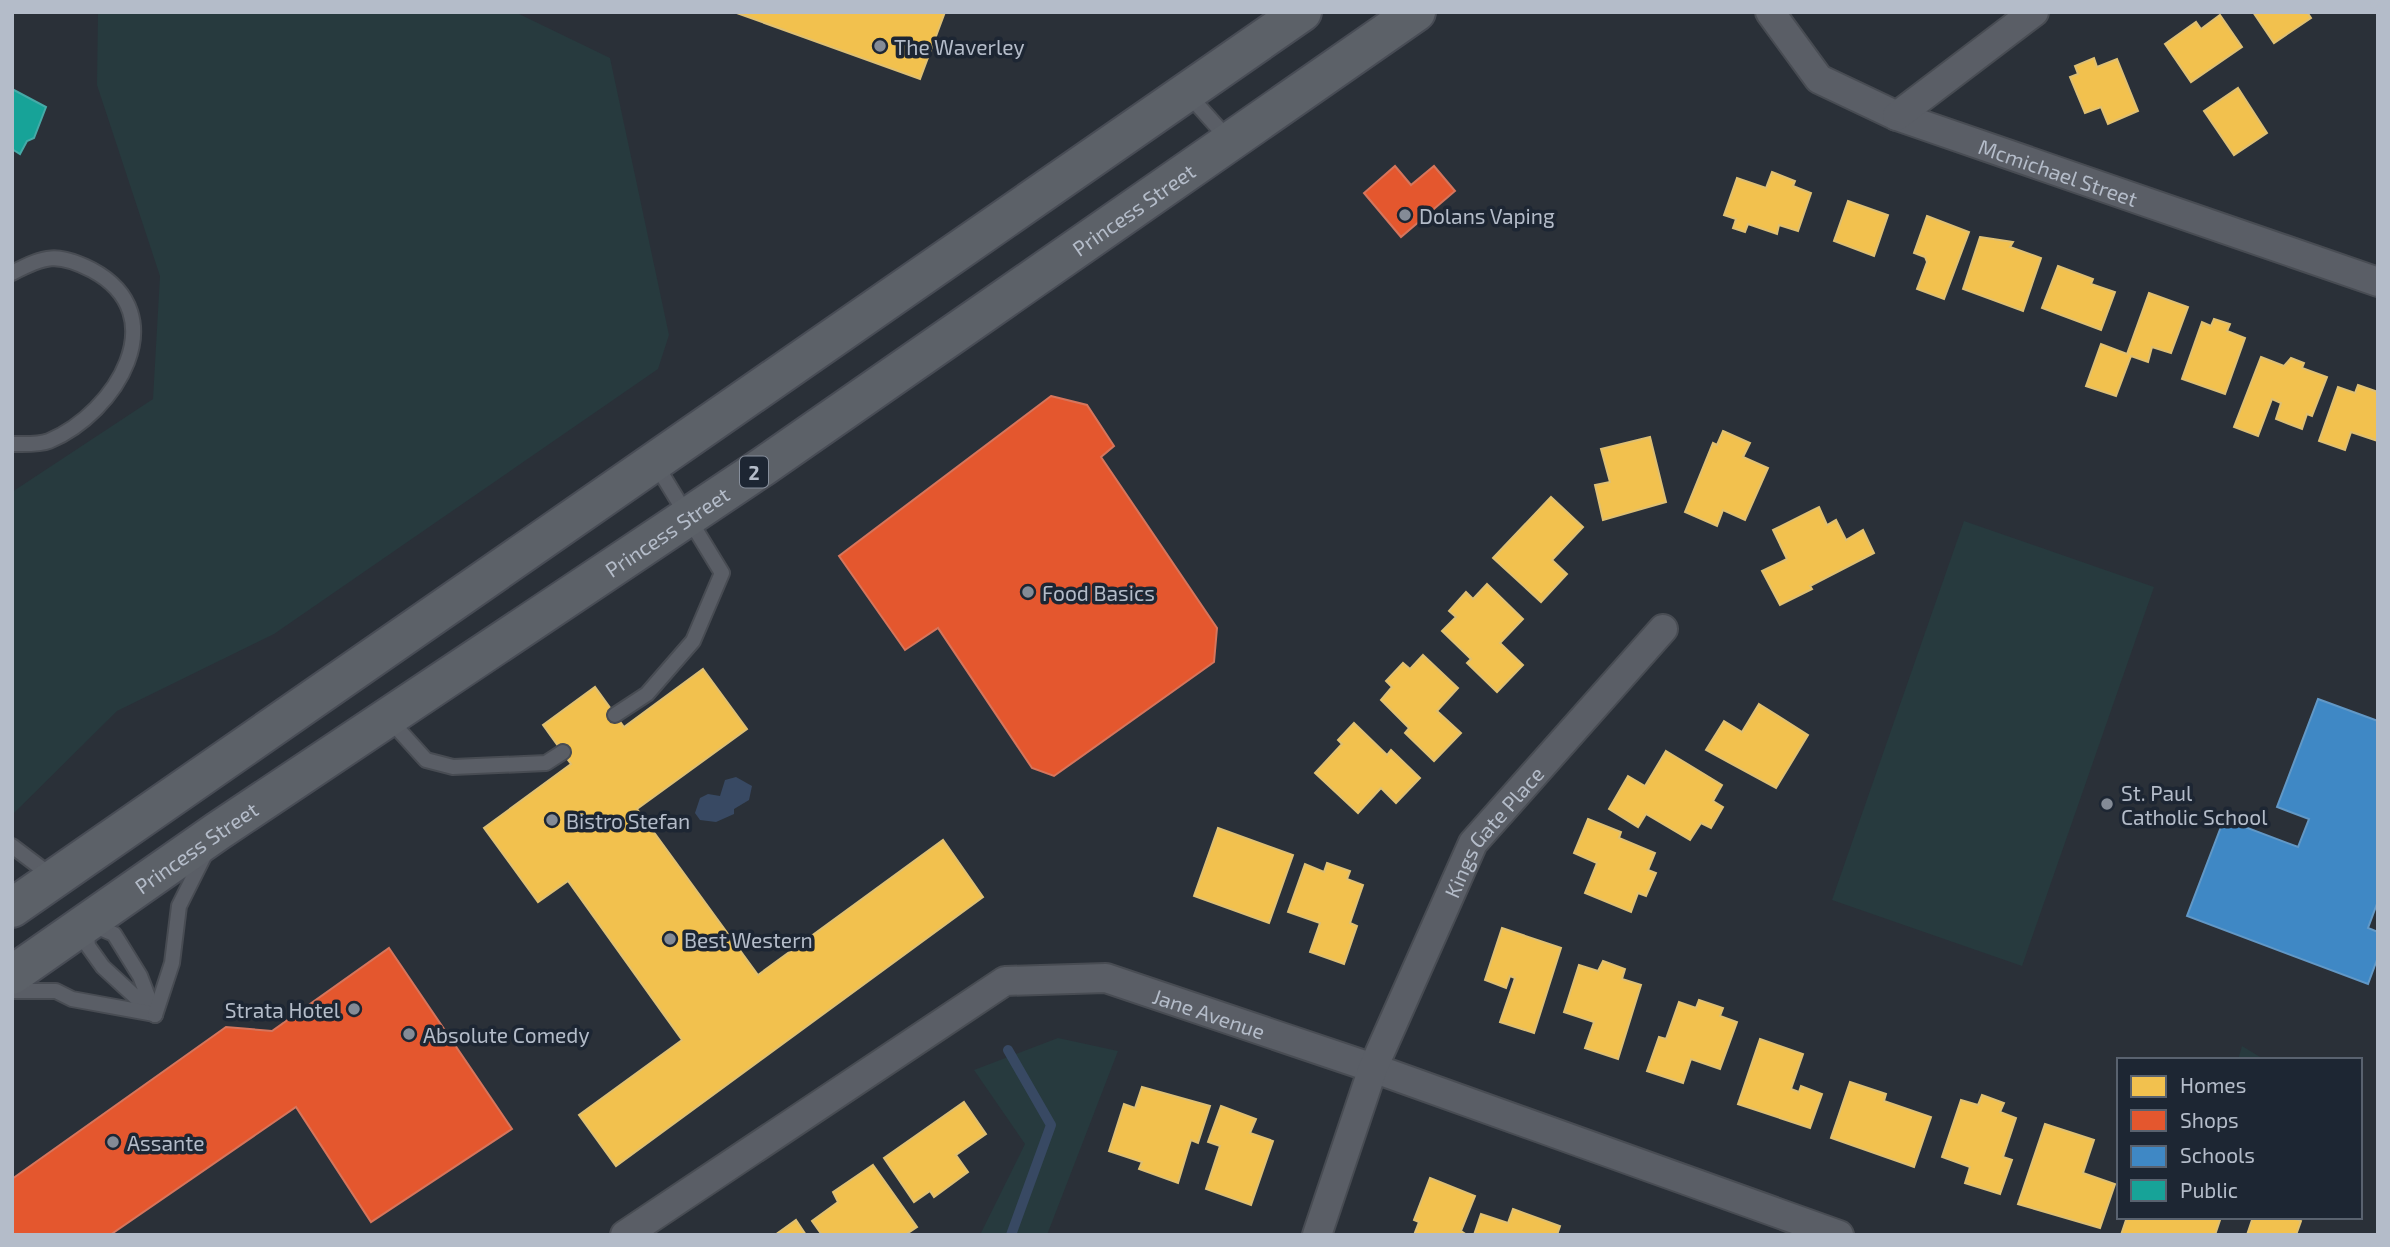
<svg xmlns="http://www.w3.org/2000/svg" width="2390" height="1247" font-family="'Exo 2',sans-serif">
	<style>
		.green { fill: #273a3e }
		.water { fill: #384963 }
		.homes { fill: #f2c14e; stroke: #dfc073; stroke-width: 2 }
		.shops { fill: #e4572e; stroke: #d6755c; stroke-width: 2 }
		.schools { fill: #3f88c5; stroke: #6298c6; stroke-width: 2 }
		.public { fill: #17a398; stroke: #46aaa7; stroke-width: 2 }
		.lines { fill: none; stroke-linecap: round; stroke-linejoin: round }
		.stream { stroke: #384963; stroke-width: 10 }
		.service-casing { stroke: #484c53; stroke-width: 18 }
		.minor-casing { stroke: #484c53; stroke-width: 32 }
		.primary-casing { stroke: #484c55; stroke-width: 42 }
		.service { stroke: #5a5e66; stroke-width: 14 }
		.minor { stroke: #5a5e66; stroke-width: 28 }
		.primary { stroke: #5c6168; stroke-width: 38 }
		.poi-dot { fill: #848b96; stroke: #1d2633; stroke-width: 2.5 }
		.labels { text-anchor: middle; dominant-baseline: central; stroke-width: 7; stroke-linejoin: round; paint-order: stroke }
		.shield { fill: #1d2633; stroke: #878f9c; stroke-width: 2 }
		.shield-label { font-size: 19px; font-weight: bold; fill: #b4bcc9 }
		.poi-label { font-size: 21px; fill: #b4bcc9; stroke: #1d2633; text-anchor: start }
		.street-label { font-size: 21px; fill: #b4bcc9; stroke: #1d2633 }
	</style>
	<rect width="100%" height="100%" fill="#2a3038"/>
	<!-- green -->
	<g class="green">
		<polygon points="98,12 515,12 610,58 669,335 658,369 274,634 117,711 12,815 12,492 153,399 160,276 97,85"/>
		<polygon points="1964,521 2154,587 2022,966 1832,900"/>
		<polygon points="1058,1038 1118,1051 1047,1235 980,1235 1025,1144 974,1070"/>
		<polygon points="2242,1046 2265,1060 2238,1060"/>
	</g>
	<!-- water -->
	<polygon class="water" points="736,777 752,786 749,800 734,809 734,814 716,822 700,820 695,813 700,798 708,794 720,796 725,780"/>
	<!-- homes -->
	<g class="homes">
		<polygon points="734,12 945,12 920,79"/>
		<polygon points="2253,12 2307,12 2311,18 2274,43"/>
		<polygon points="2220,15 2242,47 2191,82 2165,44 2196,22 2201,29"/>
		<polygon points="2094,58 2097,67 2117,59 2138,111 2108,124 2101,107 2085,113 2070,77 2078,74 2075,66"/>
		<polygon points="2238,88 2267,133 2234,155 2204,111"/>
		<polygon points="1772,172 1795,181 1793,186 1811,193 1798,231 1779,225 1777,234 1748,224 1745,232 1733,228 1736,219 1724,215 1737,178 1766,188"/>
		<polygon points="1848,201 1888,215 1874,256 1834,241"/>
		<polygon points="1927,216 1969,232 1944,299 1917,289 1927,262 1925,257 1914,253"/>
		<polygon points="1980,237 2013,242 2010,247 2041,258 2023,311 1963,289"/>
		<polygon points="2058,266 2093,279 2091,284 2115,292 2101,330 2042,308"/>
		<polygon points="2149,293 2188,307 2171,353 2152,347 2148,362 2131,356 2116,396 2086,386 2101,344 2127,354"/>
		<polygon points="2214,319 2230,324 2227,331 2245,338 2225,394 2182,379 2202,322 2211,326"/>
		<polygon points="2261,357 2284,366 2291,358 2304,363 2302,368 2327,377 2312,416 2307,414 2302,429 2276,419 2281,403 2272,399 2258,436 2234,427"/>
		<polygon points="2358,385 2378,392 2378,441 2351,432 2345,450 2319,441 2338,387 2355,393"/>
		<polygon points="1723,431 1750,443 1743,457 1768,468 1745,520 1723,510 1717,526 1685,512 1713,443 1717,445"/>
		<polygon points="1650,437 1666,502 1603,520 1595,485 1610,482 1601,449"/>
		<polygon points="1551,497 1583,527 1552,560 1567,574 1541,602 1493,558"/>
		<polygon points="1819,507 1827,525 1836,520 1846,540 1863,530 1874,553 1810,586 1812,589 1780,605 1762,571 1787,559 1773,530"/>
		<polygon points="1487,584 1523,619 1500,643 1523,665 1497,692 1467,663 1471,659 1442,631 1456,617 1449,611 1466,592 1473,599"/>
		<polygon points="1423,655 1458,688 1437,711 1461,733 1434,761 1405,733 1409,728 1381,700 1392,687 1386,681 1403,663 1410,669"/>
		<polygon points="703,669 747,729 637,809 758,975 943,840 983,897 616,1166 579,1115 682,1040 568,881 538,902 484,828 571,764 543,725 595,687 624,727"/>
		<polygon points="1759,704 1808,735 1776,788 1706,750 1724,721 1742,732"/>
		<polygon points="1354,723 1387,755 1391,750 1420,778 1396,803 1381,788 1358,813 1315,773 1342,744 1338,740"/>
		<polygon points="1666,751 1722,785 1713,801 1723,807 1711,828 1701,823 1690,840 1646,814 1638,827 1609,809 1628,776 1645,786"/>
		<polygon points="1588,819 1621,832 1619,838 1655,853 1648,870 1656,873 1646,896 1638,893 1631,912 1585,893 1597,863 1574,853"/>
		<polygon points="1218,828 1293,855 1269,923 1194,896"/>
		<polygon points="1327,863 1350,871 1347,879 1363,885 1350,923 1357,926 1344,964 1310,952 1320,923 1288,912 1305,864 1324,872"/>
		<polygon points="1502,928 1561,948 1534,1033 1500,1022 1515,978 1510,976 1506,988 1485,980"/>
		<polygon points="1603,961 1625,969 1622,979 1641,985 1618,1059 1585,1048 1594,1022 1564,1012 1579,965 1598,971"/>
		<polygon points="1699,1000 1723,1008 1720,1016 1737,1022 1720,1069 1691,1059 1683,1083 1647,1071 1659,1037 1666,1039 1679,1002 1696,1008"/>
		<polygon points="1760,1039 1803,1054 1791,1089 1799,1092 1801,1086 1822,1094 1810,1128 1738,1104"/>
		<polygon points="1850,1082 1886,1094 1884,1101 1931,1117 1914,1167 1831,1138"/>
		<polygon points="1142,1087 1210,1106 1198,1143 1191,1140 1178,1183 1139,1169 1142,1162 1109,1151 1124,1104 1135,1108"/>
		<polygon points="1982,1095 2004,1103 2000,1112 2016,1118 2003,1157 2012,1160 2000,1194 1965,1183 1970,1167 1942,1157 1961,1100 1978,1105"/>
		<polygon points="964,1102 986,1134 956,1155 968,1172 934,1197 930,1191 914,1202 884,1158"/>
		<polygon points="1221,1106 1256,1119 1250,1133 1273,1141 1251,1205 1206,1189 1220,1146 1208,1142"/>
		<polygon points="2045,1124 2094,1140 2083,1173 2115,1184 2100,1228 2018,1204"/>
		<polygon points="873,1165 917,1227 905,1235 822,1235 812,1221 838,1202 833,1192"/>
		<polygon points="1430,1178 1475,1196 1461,1231 1467,1235 1414,1235 1419,1222 1414,1220"/>
		<polygon points="1513,1209 1560,1226 1557,1235 1474,1235 1481,1214 1508,1223"/>
		<polygon points="2127,1217 2221,1217 2215,1235 2121,1235"/>
		<polygon points="2253,1217 2291,1217 2301,1221 2296,1235 2247,1235"/>
		<polygon points="796,1220 806,1235 775,1235"/>
	</g>
	<!-- shops -->
	<g class="shops">
		<polygon points="1395,166 1411,185 1434,166 1455,191 1401,237 1364,193"/>
		<polygon points="1051,396 1087,405 1114,446 1101,457 1217,628 1214,662 1054,776 1032,768 938,628 905,650 839,556"/>
		<polygon points="389,948 512,1129 371,1222 296,1107 110,1235 12,1235 12,1179 226,1027 272,1031"/>
	</g>
	<!-- schools -->
	<polygon class="schools" points="2318,699 2378,721 2378,901 2368,928 2378,932 2378,957 2368,984 2187,916 2224,819 2298,847 2309,819 2277,807"/>
	<!-- public -->
	<polygon class="public" points="12,89 46,107 34,138 27,141 20,154 12,149"/>
	<g class="lines">
		<!-- stream -->
		<polyline class="stream" points="1008,1050 1051,1125 1011,1235"/>
		<!-- service casing -->
		<g class="service-casing">
			<g id="service">
				<polyline points="1187,93 1229,140"/>
				<path d="M12 273C45 256 57 252 92 270 176 315 116 413 49 441 39 445 23 444 12 444"/>
				<polyline points="615,715 647,694 693,641 722,573 655,463"/>
				<polyline points="388,718 426,760 453,767 546,763 563,752"/>
				<polyline points="12,846 53,877"/>
				<polygon points="86,922 114,934 140,976 155,1015 103,967 88,946"/>
				<polyline points="12,991 56,991 72,999 154,1014"/>
				<polyline points="155,1015 172,963 179,906 205,854"/>
			</g>
		</g>
		<!-- minor casing -->
		<g class="minor-casing">
			<g id="minor">
				<path id="s1" d="M1770 12 1819 79 1897 116 2378 282"/>
				<polyline points="1897,116 2034,12"/>
				<path id="s2" d="M625 1235 1005 981 1106 978 1373 1068 1839 1235"/>
				<path id="s3" d="M1317 1235 1373 1068 1473 843 1663 629"/>
			</g>
		</g>
		<!-- primary casing -->
		<g class="primary-casing">
			<g id="primary">
				<polyline points="12,908 1302,12"/>
				<path id="s4" d="M12 975 218 831 764 466 1416 12"/>
			</g>
		</g>
		<!-- service -->
		<use href="#service" class="service"/>
		<!-- minor -->
		<use href="#minor" class="minor"/>
		<!-- primary -->
		<use href="#primary" class="primary"/>
	</g>
	<!-- markers -->
	<g class="poi-dot">
		<circle cx="880" cy="46" r="7"/>
		<circle cx="1405" cy="215" r="7"/>
		<circle cx="1028" cy="592" r="7"/>
		<circle cx="2107" cy="804" r="7"/>
		<circle cx="552" cy="820" r="7"/>
		<circle cx="670" cy="939" r="7"/>
		<circle cx="354" cy="1009" r="7"/>
		<circle cx="409" cy="1034" r="7"/>
		<circle cx="113" cy="1142" r="7"/>
	</g>
	<g class="labels">
		<!-- shield labels -->
		<rect class="shield" x="740" y="456.5" width="28" height="31" rx="5"/>
		<g class="shield-label">
			<text x="754" y="472">2</text>
		</g>
		<!-- poi labels -->
		<g class="poi-label">
			<text x="894" y="46">The Waverley</text>
			<text x="1419" y="215">Dolans Vaping</text>
			<text x="1042" y="592">Food Basics</text>
			<text x="2121" y="792">St. Paul<tspan x="2121" dy="24">Catholic School</tspan></text>
			<text x="566" y="820">Bistro Stefan</text>
			<text x="684" y="939">Best Western</text>
			<text x="340" y="1009" text-anchor="end">Strata Hotel</text>
			<text x="423" y="1034">Absolute Comedy</text>
			<text x="127" y="1142">Assante</text>
		</g>
		<!-- street labels -->
		<g class="street-label">
			<text stroke="none"><textPath href="#s1" startOffset="340">Mcmichael Street</textPath></text>
			<text stroke="none"><textPath href="#s4" startOffset="1358">Princess Street</textPath></text>
			<text stroke="none"><textPath href="#s4" startOffset="791">Princess Street</textPath></text>
			<text stroke="none"><textPath href="#s3" startOffset="443">Kings Gate Place</textPath></text>
			<text stroke="none"><textPath href="#s4" startOffset="224">Princess Street</textPath></text>
			<text stroke="none"><textPath href="#s2" startOffset="667">Jane Avenue</textPath></text>
		</g>
	</g>
	<!-- border -->
	<rect width="2390" height="1247" fill="none" stroke="#b4bcc9" stroke-width="28"/>
	<!-- legend -->
	<rect x="2117" y="1058" width="245" height="161" fill="#1d2633" stroke="#59626f" stroke-width="2"/>
	<rect x="2131" y="1076" width="35" height="21" fill="#f2c14e" stroke="#59626f" stroke-width="2"/>
	<text x="2180" y="1093" font-size="21" fill="#b4bcc9">Homes</text>
	<rect x="2131" y="1110" width="35" height="21" fill="#e4572e" stroke="#59626f" stroke-width="2"/>
	<text x="2180" y="1128" font-size="21" fill="#b4bcc9">Shops</text>
	<rect x="2131" y="1146" width="35" height="21" fill="#3f88c5" stroke="#59626f" stroke-width="2"/>
	<text x="2180" y="1163" font-size="21" fill="#b4bcc9">Schools</text>
	<rect x="2131" y="1180" width="35" height="21" fill="#17a398" stroke="#59626f" stroke-width="2"/>
	<text x="2180" y="1198" font-size="21" fill="#b4bcc9">Public</text>
</svg>
